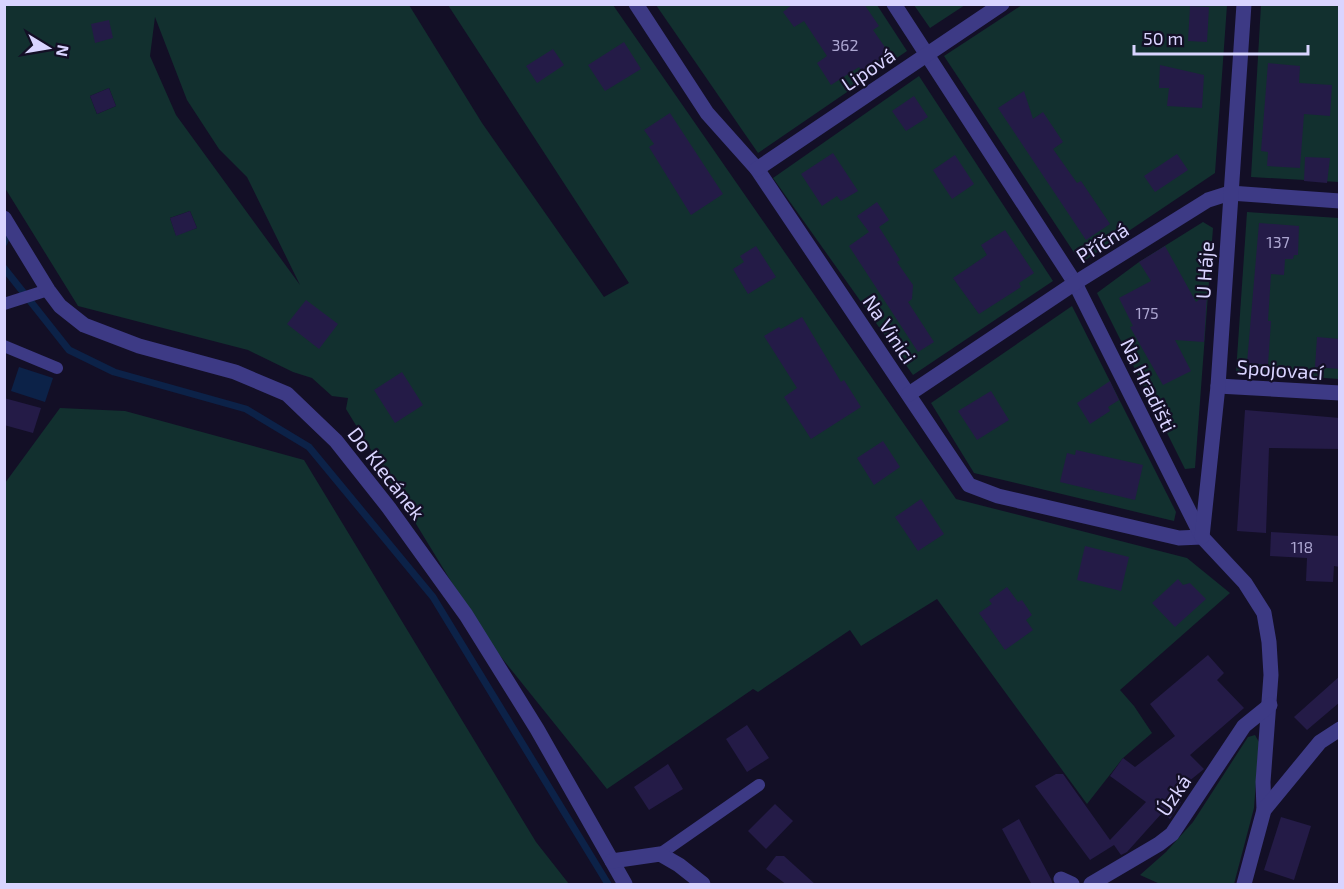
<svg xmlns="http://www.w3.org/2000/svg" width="1344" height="889" font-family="'Exo 2',sans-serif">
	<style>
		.green { fill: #12302f; fill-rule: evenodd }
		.water { fill: #0c2248 }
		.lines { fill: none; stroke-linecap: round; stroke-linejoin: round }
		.stream { stroke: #0c2248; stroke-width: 7 }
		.building { fill: #241b47 }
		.service { stroke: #3d3a85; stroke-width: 12 }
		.minor { stroke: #3d3a85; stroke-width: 15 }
		.labels { text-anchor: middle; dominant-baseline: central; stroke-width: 4.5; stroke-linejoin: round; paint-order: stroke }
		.number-label { font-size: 16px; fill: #aca6d1 }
		.street-label { font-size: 20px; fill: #d9d4ff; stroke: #130f26 }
	</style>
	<rect width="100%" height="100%" fill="#130f26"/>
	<!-- green -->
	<g class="green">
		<path d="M5 5H409L482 123 604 297 629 283 448 5H613L956 499 1187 558 1230 593 1120 690 1134 706 1152 733 1123 758 1087 804 937 599 861 646 850 630 758 692 753 689 607 789 485 637 346 409 348 398 332 396 312 378 293 372 248 350 78 306 5 188ZM155 17 187 100 219 149 247 177 300 285 176 115 150 56ZM109 88 116 106 97 114 90 96ZM190 211 197 228 176 235 170 218Z"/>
		<polygon points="656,5 877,5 907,51 758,153"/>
		<polygon points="914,5 965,5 930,28"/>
		<polygon points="1022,5 1227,5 1215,173 1081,263 944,56"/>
		<polygon points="1261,5 1339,5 1339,182 1251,177"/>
		<polygon points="919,76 1053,281 913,375 773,178"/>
		<polygon points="1247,212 1339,218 1339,379 1236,372"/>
		<polygon points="1203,222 1213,228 1195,468 1185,469 1097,293 1139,262"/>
		<polygon points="1072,306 1176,512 1174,521 974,473 931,403"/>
		<polygon points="60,408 125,411 304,460 536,842 569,884 5,884 5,483"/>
		<polygon points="1255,735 1259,742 1254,808 1234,884 1160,884 1140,875 1166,852 1193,822 1248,737"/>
	</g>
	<!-- water -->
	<polygon class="water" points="19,367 53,378 45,402 11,391"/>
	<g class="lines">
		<!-- stream -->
		<g class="stream">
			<polyline points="4,243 6,238"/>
			<polyline points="4,268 69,350 114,372 246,409 309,447 433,597 608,884"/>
		</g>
	</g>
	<!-- building -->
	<g class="building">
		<polygon points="793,4 864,4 879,26 873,30 889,53 862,71 859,67 831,85 817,63 827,56 804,21 794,27 783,12"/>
		<polygon points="1190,6 1209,7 1207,42 1188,41"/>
		<polygon points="109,20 113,38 95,43 91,24"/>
		<polygon points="624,42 641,69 605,91 588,65"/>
		<polygon points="553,49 564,65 537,83 526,66"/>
		<polygon points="1268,63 1300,66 1299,83 1332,85 1330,116 1304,114 1300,168 1267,166 1268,152 1261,151"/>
		<polygon points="1160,65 1204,75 1202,108 1167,106 1169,88 1159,88"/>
		<polygon points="109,88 116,106 97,114 90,96"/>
		<polygon points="1024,91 1033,119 1043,112 1063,142 1053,149 1077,183 1081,181 1110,224 1086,240 998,108"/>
		<polygon points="914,96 928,117 906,131 892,111"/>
		<polygon points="670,113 723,194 691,215 649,147 654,144 644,130"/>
		<polygon points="833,153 858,191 841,201 837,196 822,206 801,174"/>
		<polygon points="1177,154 1188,170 1155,192 1144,176"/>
		<polygon points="955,155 974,184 952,199 933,170"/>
		<polygon points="1305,157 1330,158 1327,183 1304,181"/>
		<polygon points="877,202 889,220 879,227 900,260 897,262 913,285 912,299 908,302 934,342 918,352 849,246 869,232 857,216"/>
		<polygon points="190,211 197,228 176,236 170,218"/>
		<polygon points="1259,223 1299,226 1298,255 1294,255 1293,259 1285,259 1284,275 1271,274 1268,321 1271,321 1268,365 1247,363"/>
		<polygon points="1005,230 1034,273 1019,283 1021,287 979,314 953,278 987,255 981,245"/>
		<polygon points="756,246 776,277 748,294 733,269 744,262 740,256"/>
		<polygon points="1165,246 1196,302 1207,294 1204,342 1175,340 1191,371 1163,385 1130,327 1133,326 1119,298 1151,281 1139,262"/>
		<polygon points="306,300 338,324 319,349 287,324"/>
		<polygon points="802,317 841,382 844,380 861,407 811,439 784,397 797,388 764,336 779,327 781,329"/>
		<polygon points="1317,337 1340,339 1340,369 1315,367"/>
		<polygon points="402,372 423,405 395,423 374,390"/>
		<polygon points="1110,381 1119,400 1108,407 1110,411 1090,424 1077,403"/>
		<polygon points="991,391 1009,420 977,440 958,411"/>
		<polygon points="4,398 41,408 33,433 4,425"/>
		<polygon points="1245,410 1340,418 1340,449 1269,448 1266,533 1237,531"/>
		<polygon points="883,441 900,467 874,485 857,458"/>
		<polygon points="1076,450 1143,465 1135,500 1060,482 1067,453 1075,455"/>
		<polygon points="921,499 944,534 918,551 895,517"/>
		<polygon points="1271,532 1340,536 1340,567 1334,566 1333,582 1306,581 1307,558 1270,556"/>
		<polygon points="1085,546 1129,557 1121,591 1077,580"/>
		<polygon points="1178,579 1183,585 1190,583 1206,599 1175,627 1152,603"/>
		<polygon points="1007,587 1018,602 1022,600 1032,615 1026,620 1033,630 1005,650 979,613 992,604 989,600"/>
		<polygon points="1208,655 1224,673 1217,680 1244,708 1190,755 1204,769 1172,795 1181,802 1170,819 1162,813 1127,852 1121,855 1114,845 1090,860 1035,786 1056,774 1063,774 1110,840 1146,802 1110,776 1123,758 1135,767 1175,736 1150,704"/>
		<polygon points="1340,676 1340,702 1307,730 1294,717"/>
		<polygon points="747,725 769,758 747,772 726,739"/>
		<polygon points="668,764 683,789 649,810 634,787"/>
		<polygon points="775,804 793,821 766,849 748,831"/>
		<polygon points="1281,817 1311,826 1294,880 1264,870"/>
		<polygon points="1019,819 1051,879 1053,885 1032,885 1002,829"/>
		<polygon points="776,856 784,856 816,885 787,885 766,869"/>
	</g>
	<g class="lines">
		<!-- service -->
		<g class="service">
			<polyline points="4,304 48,290"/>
			<polyline points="4,346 57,368"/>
			<polyline points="660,854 759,785"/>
		</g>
		<!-- minor -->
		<g class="minor">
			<polyline points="636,4 707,113 757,169 969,485 998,496 1179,538 1202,537"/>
			<polyline points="894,4 1075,283 1202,537 1245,583 1264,613 1269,642 1271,675 1263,782 1264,810"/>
			<polyline points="757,169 1002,4"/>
			<polyline points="4,218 48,290 60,306 84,325 139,346 235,372 287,394 336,441 389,508 466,615 537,729 625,884"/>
			<polyline points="1218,386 1340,393"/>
			<polyline points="909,394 1075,283 1208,200 1230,193 1340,201"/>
			<polyline points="1202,537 1218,386 1244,4"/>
			<polyline points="612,861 660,854 679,865 703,884"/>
			<polyline points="1061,879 1072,884"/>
			<polyline points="1091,884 1159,844 1172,834 1244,726 1270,705"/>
			<polyline points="1244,884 1264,810 1320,742 1340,729"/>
		</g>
	</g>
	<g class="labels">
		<!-- number labels -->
		<g class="number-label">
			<text x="845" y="44">362</text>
			<text x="1278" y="241">137</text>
			<text x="1147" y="312">175</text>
			<text x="1302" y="546">118</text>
		</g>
		<!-- street labels -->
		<g class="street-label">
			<text transform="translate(868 69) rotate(-34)">Lipová</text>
			<text transform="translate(1102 242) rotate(-32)">Příčná</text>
			<text transform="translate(1204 270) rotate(-86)">U Háje</text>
			<text transform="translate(890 329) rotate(56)">Na Vinici</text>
			<text transform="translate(1280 369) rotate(4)">Spojovací</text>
			<text transform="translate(1149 385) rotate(64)">Na Hradišti</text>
			<text transform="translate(387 473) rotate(52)">Do Klecánek</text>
			<text transform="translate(1173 795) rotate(-56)">Úzká</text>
		</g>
	</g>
	<!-- border -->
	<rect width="1344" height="889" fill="none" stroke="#d9d4ff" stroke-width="12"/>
	<!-- north arrow -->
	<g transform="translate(48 48) rotate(101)" stroke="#130f26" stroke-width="4.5" paint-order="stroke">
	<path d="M0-4.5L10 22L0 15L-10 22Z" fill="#d9d4ff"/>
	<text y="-9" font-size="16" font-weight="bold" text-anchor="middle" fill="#d9d4ff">N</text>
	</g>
	<!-- scale -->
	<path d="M1134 45v9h174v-9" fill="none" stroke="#d9d4ff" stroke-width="3"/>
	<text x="1143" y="45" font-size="18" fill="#d9d4ff" stroke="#130f26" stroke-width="4.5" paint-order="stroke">50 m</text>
</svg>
